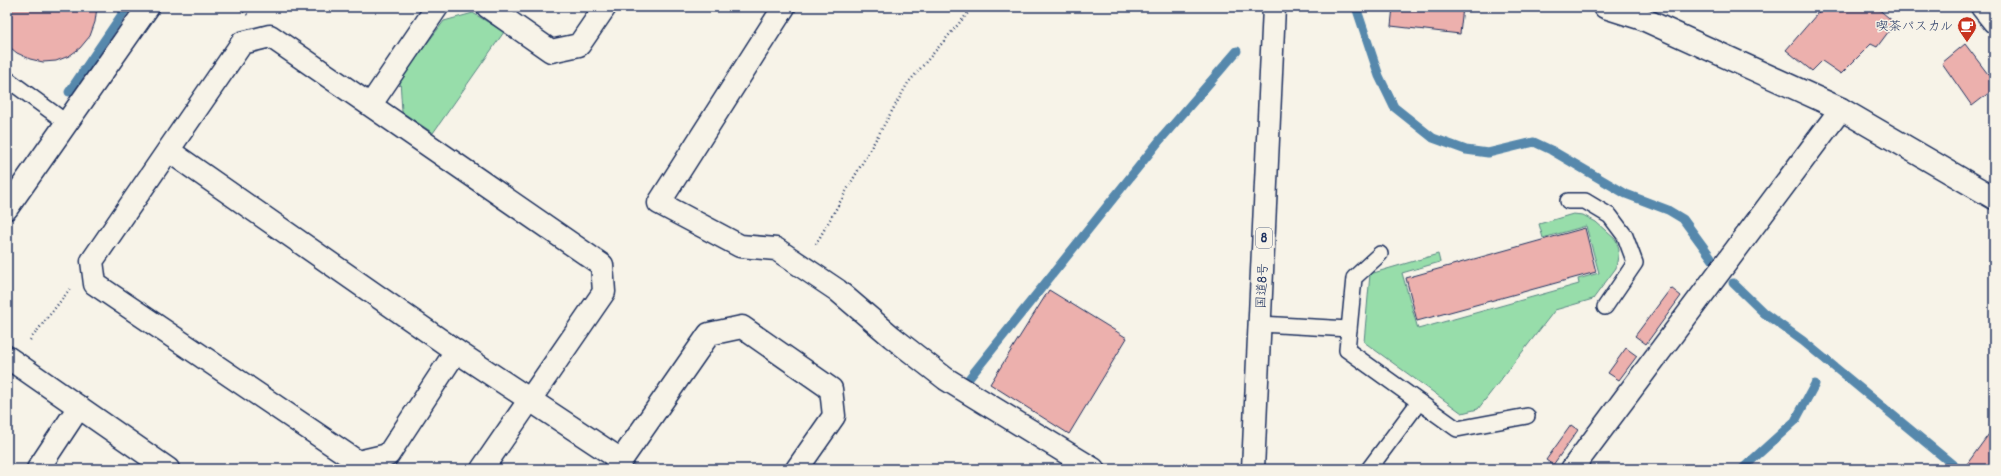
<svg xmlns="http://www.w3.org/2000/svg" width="2001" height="476" font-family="Pangolin,'Klee One',sans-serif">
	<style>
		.green { fill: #97ddaa; stroke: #598684 }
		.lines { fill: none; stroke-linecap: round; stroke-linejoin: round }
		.stream { stroke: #5788ac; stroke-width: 9 }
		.building { fill: #ecb0ad; stroke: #1b2f5e }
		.lane-casing { stroke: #1b2f5e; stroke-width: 18 }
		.street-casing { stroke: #1b2f5e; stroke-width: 25 }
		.highway-casing { stroke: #1b2f5e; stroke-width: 25 }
		.path { stroke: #1b2f5e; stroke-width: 2.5; stroke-dasharray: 1 3; stroke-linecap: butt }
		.lane { stroke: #f7f3e8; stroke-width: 15 }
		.street { stroke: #f7f3e8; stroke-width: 22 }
		.highway { stroke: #f7f3e8; stroke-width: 22 }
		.labels { text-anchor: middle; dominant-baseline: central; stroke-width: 3; stroke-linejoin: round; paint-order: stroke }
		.shield { fill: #f7f3e8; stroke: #5d6a87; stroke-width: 1 }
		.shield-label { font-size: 12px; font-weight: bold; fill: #1b2f5e }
		.poi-label { font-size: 13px; fill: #1b2f5e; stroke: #f7f3e8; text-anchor: end }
		.street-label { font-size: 13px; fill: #1b2f5e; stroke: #f7f3e8 }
	</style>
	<rect width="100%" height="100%" fill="#f7f3e8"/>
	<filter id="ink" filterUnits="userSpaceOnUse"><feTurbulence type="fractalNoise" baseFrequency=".025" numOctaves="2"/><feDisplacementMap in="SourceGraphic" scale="8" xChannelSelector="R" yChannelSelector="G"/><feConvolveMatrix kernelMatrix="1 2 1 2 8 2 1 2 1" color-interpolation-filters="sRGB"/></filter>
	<g filter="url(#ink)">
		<!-- green -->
		<g class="green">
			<polygon points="473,13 504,32 433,133 402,112 400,79 444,21"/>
			<polygon points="1573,214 1583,215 1596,222 1616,240 1619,250 1616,268 1593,299 1555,310 1478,409 1462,413 1364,342 1370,274 1438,254 1440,262 1402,273 1418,329 1579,284 1578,279 1599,273 1586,226 1543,238 1539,224"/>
		</g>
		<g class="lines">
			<!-- stream -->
			<g class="stream">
				<polyline points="1356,7 1379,76 1394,107 1433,138 1466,150 1488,153 1534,142 1551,150 1626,194 1668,210 1683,219 1713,260"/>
				<polyline points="69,92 127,7"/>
				<polyline points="1733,283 1764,313 1803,341 1958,469"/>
				<polyline points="967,381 1160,140 1237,51"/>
				<polyline points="1742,469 1795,421 1815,384"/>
			</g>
		</g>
		<!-- building -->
		<g class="building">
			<polygon points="7,7 97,7 95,22 90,36 80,48 69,56 56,61 43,62 30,59 17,53 7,45"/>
			<polygon points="1393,7 1463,7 1460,34 1391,26"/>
			<polygon points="1823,7 1876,7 1895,23 1877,47 1871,44 1841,74 1822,61 1812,71 1786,50"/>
			<polygon points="1965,44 1994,82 1994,89 1972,106 1942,63"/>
			<polygon points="1585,228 1596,272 1417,321 1406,278"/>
			<polygon points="1671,288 1681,296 1646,344 1635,336"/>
			<polygon points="1049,290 1127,338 1069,434 990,384"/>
			<polygon points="1626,348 1637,356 1619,380 1608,373"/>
			<polygon points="1571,425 1578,430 1553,465 1546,460"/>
			<polygon points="1994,427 1994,469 1974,469 1967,464"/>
		</g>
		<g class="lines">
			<!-- lane casing -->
			<g class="lane-casing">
				<g id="lane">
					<polyline points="7,79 67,123"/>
					<polyline points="1568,201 1585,201 1610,216 1625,236 1635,263 1605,307"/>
					<polyline points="1380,254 1354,278 1347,350 1457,429 1527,416"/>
					<polyline points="1260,324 1349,329"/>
					<polyline points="1369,469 1419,402"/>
				</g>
			</g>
			<!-- street casing -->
			<g class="street-casing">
				<g id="street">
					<polyline points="488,7 551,51 579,45 605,7"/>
					<polyline points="784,7 659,203 740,246 776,249 837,290 892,337 946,379 1093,469"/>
					<polyline points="1605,7 1643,19 1841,109 1994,198"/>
					<polyline points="371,104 437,7"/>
					<polyline points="169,151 456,351 621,460"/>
					<polyline points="7,208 148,7"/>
					<polyline points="456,351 388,455 358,462 95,284 92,261 242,43 270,36 602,265 604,292 482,469"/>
					<polyline points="7,357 168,469"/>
					<polyline points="38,469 79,407"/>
					<polyline points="615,469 709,334 742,327 831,389 834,416 797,469"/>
					<polyline points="1572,469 1841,109"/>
				</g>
			</g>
			<!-- highway casing -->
			<g class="highway-casing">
				<g id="highway">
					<polyline points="1982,7 1994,22"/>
					<polyline points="1253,469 1274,7"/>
				</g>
			</g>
			<!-- path -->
			<g class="path">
				<polyline points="237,7 248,15"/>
				<polyline points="816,244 908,83 973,7"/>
				<polyline points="30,340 70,289"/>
			</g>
			<!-- lane -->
			<use href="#lane" class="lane"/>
			<!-- street -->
			<use href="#street" class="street"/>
			<!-- highway -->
			<use href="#highway" class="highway"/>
		</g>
	</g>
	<!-- icons -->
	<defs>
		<g id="cafe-pin" transform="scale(1)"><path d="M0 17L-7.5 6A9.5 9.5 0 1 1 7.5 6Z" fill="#c8321e" stroke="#f7f3e8"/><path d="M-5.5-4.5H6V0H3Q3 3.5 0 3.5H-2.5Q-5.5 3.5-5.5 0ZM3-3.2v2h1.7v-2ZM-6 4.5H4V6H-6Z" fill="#fff"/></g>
	</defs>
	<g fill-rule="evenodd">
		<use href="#cafe-pin" x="1967" y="26"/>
	</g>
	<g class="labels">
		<!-- shield labels -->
		<rect class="shield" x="1256" y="228" width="16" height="20" rx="3"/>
		<g class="shield-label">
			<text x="1264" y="238">8</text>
		</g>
		<!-- poi labels -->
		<g class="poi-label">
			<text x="1953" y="26">喫茶パスカル</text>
		</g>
		<!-- street labels -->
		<g class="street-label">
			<text transform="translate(1262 286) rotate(-87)">国道8号</text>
		</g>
	</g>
	<!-- margin -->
	<rect width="2001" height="476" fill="none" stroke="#f7f3e8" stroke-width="24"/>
	<rect x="12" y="12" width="1977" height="452" fill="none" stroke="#1b2f5e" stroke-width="1.5" filter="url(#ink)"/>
</svg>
